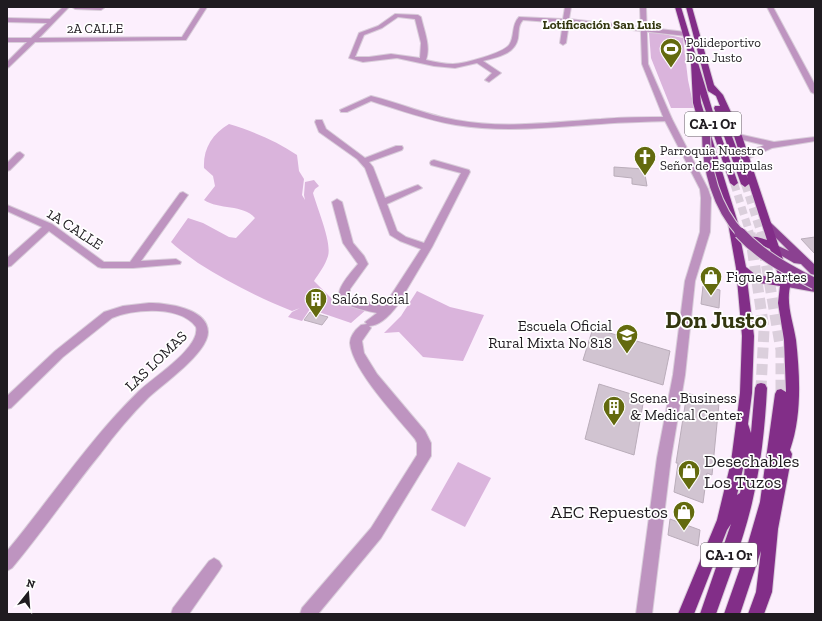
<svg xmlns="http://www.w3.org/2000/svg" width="822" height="621" font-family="'Zilla Slab',serif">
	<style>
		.green { fill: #dab4dc }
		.building { fill: #d1c4d1; stroke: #baadba }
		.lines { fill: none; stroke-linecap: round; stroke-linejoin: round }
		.trunk-tunnel-far1 { stroke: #dbcfdc; stroke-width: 8; stroke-dasharray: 8 4.5; stroke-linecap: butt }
		.trunk-tunnel { stroke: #dbcfdc; stroke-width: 11; stroke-dasharray: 11 5.5; stroke-linecap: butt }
		.minor-casing { stroke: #d9cdda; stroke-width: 2 }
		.tertiary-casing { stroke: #d9cdda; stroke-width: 2 }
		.primary-casing { stroke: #d9cdda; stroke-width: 2 }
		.trunk-casing { stroke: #d9cdda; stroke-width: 2 }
		.minor { fill: #be94c0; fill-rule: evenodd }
		.tertiary { fill: #be94c0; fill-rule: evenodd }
		.primary { fill: #8b4191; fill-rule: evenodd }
		.trunk { fill: #822e88; fill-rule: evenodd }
		.primary-bridge-far1-casing { stroke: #d9cdda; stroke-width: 10; stroke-linecap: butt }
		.primary-bridge-casing { stroke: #d9cdda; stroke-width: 13; stroke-linecap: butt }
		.primary-bridge-far1 { stroke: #8b4191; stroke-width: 8 }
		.primary-bridge { stroke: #8b4191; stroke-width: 11 }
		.labels { text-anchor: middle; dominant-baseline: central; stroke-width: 3.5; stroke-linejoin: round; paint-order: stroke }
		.far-neighbourhood-label { font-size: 13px; font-weight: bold; fill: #33370f; stroke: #fff }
		.far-street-label { font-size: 13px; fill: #1f1b20; stroke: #fff }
		.far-poi-label { font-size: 13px; fill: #1f1b20; stroke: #fff; text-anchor: start }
		.shield { fill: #fff; stroke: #625f63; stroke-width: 1 }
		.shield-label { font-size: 14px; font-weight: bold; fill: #1f1b20 }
		.street-label { font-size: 15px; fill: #1f1b20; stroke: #fff }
		.poi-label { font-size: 15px; fill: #1f1b20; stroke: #fff; text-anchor: start }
		.near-poi-label { font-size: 18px; fill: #1f1b20; stroke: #fff; text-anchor: start }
		.town-label { font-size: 23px; font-weight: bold; fill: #33370f; stroke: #fff }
	</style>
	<rect width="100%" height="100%" fill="#fceffd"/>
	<!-- green -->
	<g class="green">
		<polygon points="654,32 683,38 688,80 694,108 671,108 651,58 649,33"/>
		<path d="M229 124C252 131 277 141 297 155L299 171 304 179 302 195 305 200 304 195 305 182 314 180 319 186 315 189 313 193C317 208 332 242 328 256 325 266 319 273 314 281L333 300 367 309 351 323 310 309 302 321 288 317 292 312 300 308 292 311C259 298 228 282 198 263 189 256 179 250 171 242L188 218 203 223 229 237 236 238 255 218C243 204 219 210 204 200L215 186 213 176 204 168C203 149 212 134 229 124Z"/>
		<polygon points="417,291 450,307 484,315 463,361 423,357 399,332 384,333 401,316"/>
		<polygon points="458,462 491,478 465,527 431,510"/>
	</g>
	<!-- building -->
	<g class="building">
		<polygon points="614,167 644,169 647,186 632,184 632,178 614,176"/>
		<polygon points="815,237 815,254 801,239"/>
		<polygon points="703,286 720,290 719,308 701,304"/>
		<polygon points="310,312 328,317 322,325 304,320"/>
		<polygon points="593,328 670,351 663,385 583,360"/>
		<polygon points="599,384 644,398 634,455 585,439"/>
		<polygon points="687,393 719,403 712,475 707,473 703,503 674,492 678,463 676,463"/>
		<polygon points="670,519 700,530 698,546 668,535"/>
	</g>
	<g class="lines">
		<!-- trunk-tunnel-far1 -->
		<g class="trunk-tunnel-far1">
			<polyline points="734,183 750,234"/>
			<polyline points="745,184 761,234"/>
		</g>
		<!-- trunk-tunnel -->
		<g class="trunk-tunnel">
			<polyline points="750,233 764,330 761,388"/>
			<polyline points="761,233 781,350 781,394"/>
		</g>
		<!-- minor casing -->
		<g class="minor-casing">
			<g id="minor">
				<polygon points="63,7 69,7 39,38 182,37 201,7 207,7 186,40 35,42 9,67 7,68 7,62 27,42 7,42 7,38 31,38 47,23 7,22 7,18 50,19"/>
				<polygon points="72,7 103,7 104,8 101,10 75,9"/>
				<path d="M565 7H571L569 19 686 32 689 34 686 36 569 23 566 43 563 45 560 43 563 23 523 20C518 25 519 31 518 38 515 55 496 57 483 61L501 73 489 82 485 80 492 73 477 63 455 68 434 66 397 58 363 62 349 58 359 33 378 26 395 14 418 15 421 17C424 31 431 46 426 60 435 62 444 64 453 64 464 64 503 53 509 45 515 37 511 25 519 17L563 19ZM398 17 415 19 421 43 420 58 391 54 369 57H355L364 35 382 28Z"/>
				<polygon points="767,7 773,7 815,85 815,94 811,92"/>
				<path d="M371 96C400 103 426 115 456 120 504 129 553 122 601 119 623 117 646 117 668 117L672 119 668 121C646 122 623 122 601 124 553 127 504 133 456 125 427 120 399 110 371 101L347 112H341L340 110Z"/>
				<path d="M316 120H322L326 129 365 158 396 146H402L403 148 402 150 369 162 373 167 385 198 415 186 418 185 422 188 387 204 397 231 406 237 424 243 461 173 431 165 430 163 431 161 434 160 469 170 470 172 432 247 397 306C391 314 380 326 369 326L371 328 362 341 364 353 377 374 425 431 431 443V456L381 538 318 614H300L302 608 371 528 417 455V443L415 439C398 418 352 370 350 343 350 336 356 329 361 325L367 324 365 322 377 313C365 310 331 306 341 287 345 279 352 271 358 264L343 243 332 202 337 199 342 202 353 243 364 256 368 264 350 289V296L357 300 384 306 421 249 400 241 390 235 365 168 357 159 319 132 315 122Z"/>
				<polygon points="735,134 738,134 774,142 815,137 815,141 772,148 745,160 741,157 742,155 764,145 735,138"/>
				<polygon points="20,152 24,155 23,157 10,170 7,171 7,163 17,153"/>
				<polygon points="183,192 188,195 141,261 176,259 181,262 180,264 133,268 102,268 98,267 49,231 11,266 7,267 7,258 42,227 7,211 7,205 52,224 104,262 130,262 180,193"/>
				<path d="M149 303C166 303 208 308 208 332 208 353 163 384 148 398 131 415 115 434 101 453 70 491 43 531 12 568L7 571V551C51 498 89 440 138 392 152 378 201 348 196 327 180 305 134 309 112 318L63 357 11 408 7 409V396L55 351 104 312 123 306Z"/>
				<polygon points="214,558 219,561 222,566 219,571 189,614 171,614 173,608 209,561"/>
			</g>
		</g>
		<!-- tertiary casing -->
		<g class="tertiary-casing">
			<polygon id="tertiary" points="640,7 646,7 648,64 672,119 708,189 711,198 710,232 695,281 685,375 671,458 652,614 636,614 657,458 673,375 685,281 700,232 701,198 700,189 664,119 642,64"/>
		</g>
		<!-- primary casing -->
		<g class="primary-casing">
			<g id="primary">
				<polygon points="767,221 770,222 815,265 815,275 811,274 801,264 794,263 770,249 769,247 774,244 789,251 762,224"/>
				<polygon points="786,279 815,284 815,292 782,286 781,283 782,280"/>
			</g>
		</g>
		<!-- trunk casing -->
		<g class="trunk-casing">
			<path id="trunk" d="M675 7H681L716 122 738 183 734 186 730 183 700 94 701 103 738 223 740 236 757 237 767 240 749 184 745 187 741 184 714 108 715 106H720L716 96 708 91 686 7H692L714 85 723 95 742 136 791 283C785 302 793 321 796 340 800 376 802 416 790 450L792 454 778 529 772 592 764 614H748L756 592 761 551 740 614H724L744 557 760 502 775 394 777 390 781 389 786 392 784 340 778 303 780 286 753 282 747 279 754 336 752 393 748 424 751 433 755 388 757 384 761 383 765 384 767 388C765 427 761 465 752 503 743 541 729 577 716 614H700L731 524 727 530 694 614H678L717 520 731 462 740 393 742 336 736 268 728 223 693 103 691 63ZM724 115 734 136 748 179ZM741 242 756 243 770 249 779 278 756 275 746 267ZM744 464C746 473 742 484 740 493L737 495Z"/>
		</g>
		<!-- minor -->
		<use href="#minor" class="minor"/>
		<!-- tertiary -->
		<use href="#tertiary" class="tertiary"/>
		<!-- primary -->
		<use href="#primary" class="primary"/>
		<!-- trunk -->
		<use href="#trunk" class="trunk"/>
		<!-- primary-bridge-far1 casing -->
		<g class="primary-bridge-far1-casing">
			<path id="primary-bridge-far1" d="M706 133C706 169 716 207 741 234"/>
		</g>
		<!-- primary-bridge casing -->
		<g class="primary-bridge-casing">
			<path id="primary-bridge" d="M740 233C761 256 787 269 815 284"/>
		</g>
		<!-- primary-bridge-far1 -->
		<use href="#primary-bridge-far1" class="primary-bridge-far1"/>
		<!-- primary-bridge -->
		<use href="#primary-bridge" class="primary-bridge"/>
	</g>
	<!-- icons -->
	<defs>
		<g id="stadium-pin" transform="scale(1.15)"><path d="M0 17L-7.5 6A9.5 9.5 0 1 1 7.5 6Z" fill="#636a0e" stroke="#fff"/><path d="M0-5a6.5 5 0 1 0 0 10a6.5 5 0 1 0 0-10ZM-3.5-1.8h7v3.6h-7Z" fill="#fff"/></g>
		<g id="church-pin" transform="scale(1.15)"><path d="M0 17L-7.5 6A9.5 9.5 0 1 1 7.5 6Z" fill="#636a0e" stroke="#fff"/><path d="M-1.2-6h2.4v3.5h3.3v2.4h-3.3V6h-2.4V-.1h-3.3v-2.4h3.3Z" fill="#fff"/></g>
		<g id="shop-pin" transform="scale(1.15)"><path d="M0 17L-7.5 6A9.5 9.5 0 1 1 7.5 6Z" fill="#636a0e" stroke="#fff"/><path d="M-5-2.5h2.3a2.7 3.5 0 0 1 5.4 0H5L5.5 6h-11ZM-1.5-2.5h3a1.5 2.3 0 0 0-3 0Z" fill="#fff"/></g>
		<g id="building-pin" transform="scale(1.15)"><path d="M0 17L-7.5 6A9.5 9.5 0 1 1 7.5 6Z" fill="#636a0e" stroke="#fff"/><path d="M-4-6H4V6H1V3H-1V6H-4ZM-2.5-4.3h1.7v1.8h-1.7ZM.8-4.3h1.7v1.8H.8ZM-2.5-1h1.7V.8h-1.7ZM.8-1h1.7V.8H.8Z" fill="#fff"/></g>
		<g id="school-pin" transform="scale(1.15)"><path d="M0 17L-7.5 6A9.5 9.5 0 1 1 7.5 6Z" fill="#636a0e" stroke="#fff"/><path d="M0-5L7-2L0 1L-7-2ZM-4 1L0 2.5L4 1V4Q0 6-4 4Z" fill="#fff"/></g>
	</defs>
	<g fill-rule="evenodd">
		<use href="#stadium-pin" x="671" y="49"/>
		<use href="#church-pin" x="645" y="157"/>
		<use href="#shop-pin" x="711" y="277"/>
		<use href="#building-pin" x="316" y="299"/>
		<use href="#school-pin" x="627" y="335"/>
		<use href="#building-pin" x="614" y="407"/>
		<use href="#shop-pin" x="689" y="471"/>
		<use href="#shop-pin" x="684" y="512"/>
	</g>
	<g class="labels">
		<!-- far-neighbourhood labels -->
		<g class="far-neighbourhood-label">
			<text x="602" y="24">Lotificación San Luis</text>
		</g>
		<!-- far-street labels -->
		<g class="far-street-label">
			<text x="95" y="28">2A CALLE</text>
		</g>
		<!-- far-poi labels -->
		<g class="far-poi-label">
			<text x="686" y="42">Polideportivo<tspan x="686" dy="15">Don Justo</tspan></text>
			<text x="660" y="150">Parroquia Nuestro<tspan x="660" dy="15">Señor de Esquipulas</tspan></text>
		</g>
		<!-- shield labels -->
		<g class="shield">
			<rect x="685" y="112" width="56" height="24" rx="3"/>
			<rect x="701" y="543" width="56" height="24" rx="3"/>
		</g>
		<g class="shield-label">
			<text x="713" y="124">CA-1 Or</text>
			<text x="729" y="555">CA-1 Or</text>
		</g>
		<!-- street labels -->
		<g class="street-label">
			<text transform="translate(75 229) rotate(33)">1A CALLE</text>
			<text transform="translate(156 361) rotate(-44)">LAS LOMAS</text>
		</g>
		<!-- poi labels -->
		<g class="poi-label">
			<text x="726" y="277">Figue Partes</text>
			<text x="332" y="299">Salón Social</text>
			<text x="612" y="326" text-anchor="end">Escuela Oficial<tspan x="612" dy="17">Rural Mixta No 818</tspan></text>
			<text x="630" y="398">Scena - Business<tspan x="630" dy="17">&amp; Medical Center</tspan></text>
		</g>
		<!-- near-poi labels -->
		<g class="near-poi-label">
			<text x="704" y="461">Desechables<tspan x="704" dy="21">Los Tuzos</tspan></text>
			<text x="668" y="512" text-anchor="end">AEC Repuestos</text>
		</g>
		<!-- town labels -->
		<g class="town-label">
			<text x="716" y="320">Don Justo</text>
		</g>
	</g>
	<!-- border -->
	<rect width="822" height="621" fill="none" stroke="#1f1b20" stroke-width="16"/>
	<!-- north arrow -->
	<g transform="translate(28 593) rotate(17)" stroke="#ffffff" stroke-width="3" paint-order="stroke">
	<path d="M0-3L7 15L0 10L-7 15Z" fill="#1f1b20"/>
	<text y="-6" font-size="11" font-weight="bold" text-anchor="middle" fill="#1f1b20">N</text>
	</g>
</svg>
